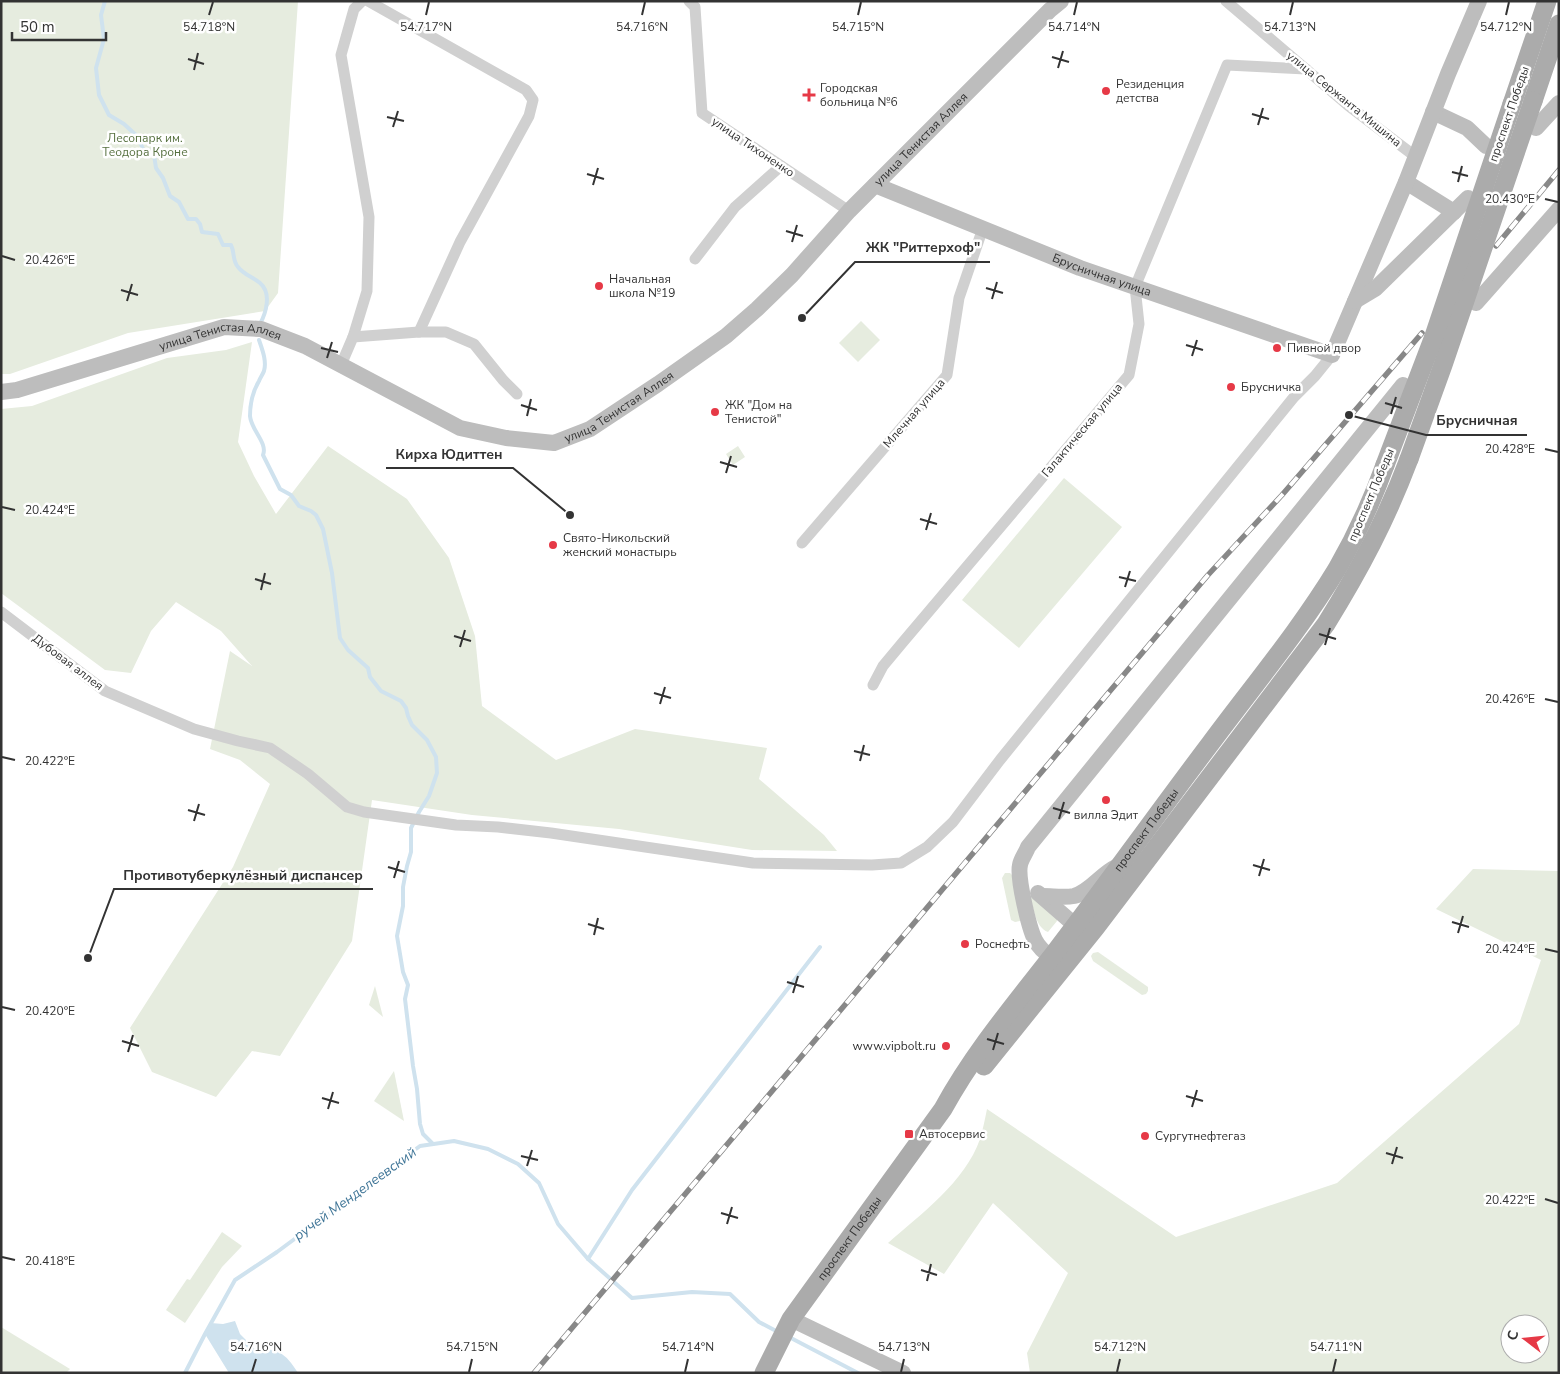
<svg xmlns="http://www.w3.org/2000/svg" width="1560" height="1374" font-family="'Nunito Sans',sans-serif">
	<style>
		.green { fill: #e6ecdf; fill-rule: evenodd }
		.water { fill: #cfe2ee }
		.lines { fill: none; stroke-linecap: round; stroke-linejoin: round }
		.stream { stroke: #cfe2ee; stroke-width: 4 }
		.street { stroke: #d0d0d0; stroke-width: 11 }
		.secondary { stroke: #bdbdbd; stroke-width: 16 }
		.primary { stroke: #ababab; stroke-width: 19 }
		.rail-casing { stroke: #888; stroke-width: 5.5 }
		.rail { stroke: #fff; stroke-width: 4; stroke-dasharray: 11; stroke-linecap: butt }
		.primary-bridge { stroke: #ababab; stroke-width: 19 }
		.ticks { fill: none; stroke: #333; stroke-width: 2 }
		.poi-dot { fill: #e63946; stroke: #fff; stroke-width: 2 }
		.labels { text-anchor: middle; dominant-baseline: central; stroke-width: 5; stroke-linejoin: round; paint-order: stroke }
		.poi-label { font-size: 12px; fill: #333; stroke: #fff; text-anchor: start }
		.street-label { font-size: 12px; fill: #333; stroke: #fff }
		.park-label { font-size: 12px; fill: #56703f; stroke: #fff }
		.water-label { font-size: 14px; font-style: italic; fill: #3f7597; stroke: #fff }
		.ticks-label { font-size: 12px; text-anchor: middle; fill: #333; stroke: #fff; stroke-width: 5; stroke-linejoin: round; paint-order: stroke }
		.leader { fill: none; stroke: #333; stroke-width: 2 }
		.callout-dot { fill: #333; stroke: #fff; stroke-width: 2 }
		.callout-label { font-size: 14px; text-anchor: middle; font-weight: bold; fill: #333; stroke: #fff; stroke-width: 5; stroke-linejoin: round; paint-order: stroke }
	</style>
	<rect width="100%" height="100%" fill="#fff"/>
	<!-- green -->
	<g class="green">
		<polygon points="1,1 298,1 278,293 265,311 128,333 10,374 1,374"/>
		<polygon points="861,321 880,340 858,362 839,343"/>
		<polygon points="252,342 238,442 254,476 276,514 328,446 407,499 449,558 475,636 482,706 556,760 635,729 767,748 759,779 824,835 837,851 752,850 619,829 472,815 372,800 352,941 280,1056 252,1051 216,1097 152,1072 130,1028 233,867 270,784 240,760 210,749 230,651 252,666 221,631 176,602 151,631 131,673 105,670 1,593 1,409 32,406 167,358 226,350"/>
		<polygon points="738,446 745,457 733,465 726,454"/>
		<polygon points="1064,478 1122,527 1019,648 962,600"/>
		<path d="M1473 869 1559 871V1373H1030L1027 1353 1068 1273 993 1203 944 1274 888 1243C921 1214 965 1182 980 1139 983 1129 985 1119 987 1109L1176 1237 1337 1183 1519 1024 1541 960 1436 909ZM1510 1324H1540V1354H1510Z"/>
		<polygon points="1005,873 1010,873 1013,876 1022,918 1020,921 1015,922 1011,920 1002,878"/>
		<path d="M1030 896 1057 916V921L1048 932C1035 927 1034 908 1030 896Z"/>
		<polygon points="1098,952 1148,987 1148,991 1146,994 1142,995 1093,961 1091,956 1093,953"/>
		<polygon points="375,986 383,1017 369,1005"/>
		<polygon points="394,1071 404,1121 374,1101"/>
		<polygon points="222,1232 242,1246 222,1267 185,1323 166,1310 187,1279 190,1280"/>
		<polygon points="1,1327 70,1369 66,1373 1,1373"/>
	</g>
	<!-- water -->
	<path class="water" d="M235 1321 240 1334 254 1348C278 1349 285 1352 298 1373H229L205 1334 211 1323 223 1324Z"/>
	<g class="lines">
		<!-- stream -->
		<g class="stream">
			<path d="M105 1 101 15 104 39 96 68 99 95 109 115 124 124 137 136 144 151 154 155 156 168 163 178 170 196 179 202 188 219H196L200 224 202 232 218 234 223 245H231C235 253 232 260 238 267 244 275 253 277 260 283 272 293 266 313 260 324"/>
			<path d="M259 340C262 349 267 361 264 371 263 374 260 378 259 381 253 391 250 404 250 416 251 430 268 443 263 455L280 489 291 495 299 506 311 511 316 515 323 529 332 573 340 638 348 650 368 668 370 677 381 691 401 701 406 708 408 716 412 725 427 740 436 757 437 773 429 796 419 812 411 828V852L407 866 403 887V906L397 936 403 972 408 985 405 999 413 1066 417 1089 420 1124 423 1134 433 1144"/>
			<polyline points="588,1259 632,1190 820,947"/>
			<polyline points="789,1337 858,1373"/>
			<polyline points="185,1373 205,1334 235,1280 277,1252 420,1146 454,1141 488,1149 518,1164 539,1183 558,1224 588,1259 632,1298 692,1292 730,1294 759,1322 778,1332"/>
		</g>
		<!-- street -->
		<g class="street">
			<polyline points="368,1 526,90 533,100 529,116 460,242 419,332"/>
			<polyline points="689,1 695,7 702,113 849,211"/>
			<polyline points="1226,1 1349,106 1416,157"/>
			<polyline points="695,259 735,207 781,166"/>
			<polyline points="353,337 367,291 369,217 341,55 354,9 362,1"/>
			<polyline points="341,365 353,337 419,332 446,332 474,344 503,380 517,394"/>
			<polyline points="802,543 947,375 959,298 983,228"/>
			<polyline points="1,612 105,691 194,729 238,741 270,748 308,774 347,807 364,812 456,825 498,827 551,833 753,863 872,865 901,863 927,847 953,822 1000,760 1294,397 1315,376 1332,355"/>
			<polyline points="873,685 883,666 903,642 1129,375 1139,324 1135,287 1227,65 1306,69"/>
		</g>
		<!-- secondary -->
		<g class="secondary">
			<polyline points="1433,112 1467,128 1486,146"/>
			<polyline points="1536,128 1559,103"/>
			<polyline points="1406,182 1454,212"/>
			<path id="s1" d="M875 185 1080 268 1332 355 1406 182 1448 74 1479 1"/>
			<polyline points="1355,301 1375,289 1468,198"/>
			<polyline points="1476,303 1559,209"/>
			<path id="s2" d="M1 392 17 390 224 327 261 329 305 346 460 428 506 438 554 443 590 429 658 384 726 336 757 309 792 275 849 211 1050 10 1061 1"/>
			<polyline points="1038,893 1084,933"/>
			<path d="M1043 896C1053 896 1064 898 1074 896 1090 892 1101 874 1116 867"/>
			<path d="M1052 957C1045 953 1039 948 1035 940 1029 928 1017 878 1020 865 1021 859 1026 853 1028 847L1403 385"/>
			<polyline points="791,1319 903,1373"/>
		</g>
		<!-- primary -->
		<g class="primary">
			<polyline points="1533,101 1559,24"/>
			<polyline points="1512,104 1547,1"/>
			<path d="M984 1066 1096 927 1326 624C1360 569 1386 520 1409 459"/>
			<path id="s3" d="M764 1373 791 1319 943 1109C973 1054 1014 1005 1053 955 1106 886 1157 814 1210 744 1253 686 1300 630 1337 569 1356 536 1372 501 1385 465"/>
		</g>
		<!-- rail casing -->
		<g class="rail-casing">
			<g id="rail">
				<polyline points="1496,246 1559,170"/>
				<polyline points="534,1373 1208,575 1282,495 1422,333"/>
			</g>
		</g>
		<!-- rail -->
		<use href="#rail" class="rail"/>
		<!-- primary-bridge -->
		<g class="primary-bridge">
			<polyline points="1409,459 1443,365 1533,101"/>
			<polyline points="1385,465 1433,339 1512,104"/>
		</g>
	</g>
	<!-- ticks -->
	<path class="ticks" d="M209 15 213 2M426 15 429 2M642 15 645 2M858 15 861 2M1074 15 1077 2M1290 15 1293 2M1506 15 1509 2M1052 57 1069 62M188 59 204 64M1058 68 1063 51M194 70 198 53M1252 114 1269 119M387 117 404 121M1258 125 1263 108M393 127 398 111M1452 172 1468 176M587 174 604 179M1458 182 1462 166M593 185 598 168M1545 199 1558 202M786 231 803 236M792 242 797 225M2 256 15 260M986 288 1003 293M121 290 138 295M992 299 997 282M127 301 132 284M1186 345 1203 350M321 348 338 352M1192 356 1197 340M327 358 332 342M1385 403 1402 408M521 405 537 410M1391 414 1396 397M527 416 531 399M1545 449 1558 452M720 462 737 467M726 473 731 456M2 507 15 510M920 519 937 524M926 530 931 513M1119 577 1136 581M255 579 271 584M1125 587 1130 571M261 590 265 573M1319 634 1336 639M454 636 471 641M1325 645 1330 628M460 647 465 630M654 693 671 698M1545 699 1558 702M660 704 665 687M854 751 870 755M2 757 15 760M860 761 864 745M1053 808 1070 813M188 810 205 815M1059 819 1064 802M194 821 199 804M1253 865 1270 870M388 867 405 872M1259 876 1264 859M394 878 399 861M1452 922 1469 927M588 924 604 929M1458 933 1463 916M594 935 598 918M1545 949 1558 952M787 982 804 987M793 993 798 976M2 1007 15 1010M987 1039 1004 1044M122 1041 139 1046M993 1050 998 1033M128 1052 133 1035M1186 1096 1203 1101M322 1098 339 1103M1192 1107 1197 1090M328 1109 333 1092M1386 1153 1403 1158M521 1156 538 1160M1392 1164 1397 1147M527 1166 532 1150M1545 1199 1558 1203M721 1213 738 1218M727 1224 732 1207M2 1257 15 1260M921 1270 937 1275M927 1281 931 1264M252 1372 256 1359M469 1372 472 1359M685 1372 688 1359M901 1372 904 1359M1117 1372 1120 1359M1333 1372 1336 1359"/>
	<!-- markers -->
	<g class="poi-dot">
		<circle cx="1106" cy="91" r="5"/>
		<path d="M806.5 87.5h5v5h5v5h-5v5h-5v-5h-5v-5h5z"/>
		<circle cx="599" cy="286" r="5"/>
		<circle cx="1277" cy="348" r="5"/>
		<circle cx="1231" cy="387" r="5"/>
		<circle cx="715" cy="412" r="5"/>
		<circle cx="553" cy="545" r="5"/>
		<circle cx="1106" cy="800" r="5"/>
		<circle cx="965" cy="944" r="5"/>
		<circle cx="946" cy="1046" r="5"/>
		<rect x="904" y="1129" width="10" height="10" rx="2.5"/>
		<circle cx="1145" cy="1136" r="5"/>
	</g>
	<g class="labels">
		<!-- poi labels -->
		<g class="poi-label">
			<text x="1116" y="84">Резиденция<tspan x="1116" dy="14">детства</tspan></text>
			<text x="820" y="88">Городская<tspan x="820" dy="14">больница №6</tspan></text>
			<text x="609" y="279">Начальная<tspan x="609" dy="14">школа №19</tspan></text>
			<text x="1287" y="348">Пивной двор</text>
			<text x="1241" y="387">Брусничка</text>
			<text x="725" y="405">ЖК "Дом на<tspan x="725" dy="14">Тенистой"</tspan></text>
			<text x="563" y="538">Свято-Никольский<tspan x="563" dy="14">женский монастырь</tspan></text>
			<text x="1106" y="815" text-anchor="middle">вилла Эдит</text>
			<text x="975" y="944">Роснефть</text>
			<text x="936" y="1046" text-anchor="end">www.vipbolt.ru</text>
			<text x="919" y="1134">Автосервис</text>
			<text x="1155" y="1136">Сургутнефтегаз</text>
		</g>
		<!-- street labels -->
		<g class="street-label">
			<text transform="translate(1344 99) rotate(39)">улица Сержанта Мишина</text>
			<text transform="translate(1509 114) rotate(-71)">проспект Победы</text>
			<text stroke="none"><textPath href="#s2" startOffset="1068">улица Тенистая Аллея</textPath></text>
			<text transform="translate(753 147) rotate(34)">улица Тихоненко</text>
			<text stroke="none"><textPath href="#s1" startOffset="244">Брусничная улица</textPath></text>
			<text stroke="none"><textPath href="#s2" startOffset="228">улица Тенистая Аллея</textPath></text>
			<text stroke="none"><textPath href="#s2" startOffset="662">улица Тенистая Аллея</textPath></text>
			<text transform="translate(914 413) rotate(-49)">Млечная улица</text>
			<text transform="translate(1082 430) rotate(-50)">Галактическая улица</text>
			<text transform="translate(1371 495) rotate(-67)">проспект Победы</text>
			<text transform="translate(68 662) rotate(37)">Дубовая аллея</text>
			<text stroke="none"><textPath href="#s3" startOffset="665">проспект Победы</textPath></text>
			<text stroke="none"><textPath href="#s3" startOffset="160">проспект Победы</textPath></text>
		</g>
		<!-- park labels -->
		<g class="park-label">
			<text x="145" y="138">Лесопарк им.<tspan x="145" dy="14">Теодора Кроне</tspan></text>
		</g>
		<!-- water labels -->
		<g class="water-label">
			<text transform="translate(355 1194) rotate(-36)">ручей Менделеевский</text>
		</g>
	</g>
	<g class="ticks-label">
		<text x="209" y="31">54.718°N</text>
		<text x="426" y="31">54.717°N</text>
		<text x="642" y="31">54.716°N</text>
		<text x="858" y="31">54.715°N</text>
		<text x="1074" y="31">54.714°N</text>
		<text x="1290" y="31">54.713°N</text>
		<text x="1506" y="31">54.712°N</text>
		<text x="1510" y="203">20.430°E</text>
		<text x="50" y="264">20.426°E</text>
		<text x="1510" y="453">20.428°E</text>
		<text x="50" y="514">20.424°E</text>
		<text x="1510" y="703">20.426°E</text>
		<text x="50" y="765">20.422°E</text>
		<text x="1510" y="953">20.424°E</text>
		<text x="50" y="1015">20.420°E</text>
		<text x="1510" y="1204">20.422°E</text>
		<text x="50" y="1265">20.418°E</text>
		<text x="256" y="1351">54.716°N</text>
		<text x="472" y="1351">54.715°N</text>
		<text x="688" y="1351">54.714°N</text>
		<text x="904" y="1351">54.713°N</text>
		<text x="1120" y="1351">54.712°N</text>
		<text x="1336" y="1351">54.711°N</text>
	</g>
	<!-- callouts -->
	<path class="leader" d="M802 318L855 262H990M1349 415L1426 435H1527M570 515L513 468H386M88 958L114 889H373"/>
	<g class="callout-dot">
		<circle cx="802" cy="318" r="5"/>
		<circle cx="1349" cy="415" r="5"/>
		<circle cx="570" cy="515" r="5"/>
		<circle cx="88" cy="958" r="5"/>
	</g>
	<g class="callout-label">
		<text x="923" y="252">ЖК "Риттерхоф"</text>
		<text x="1477" y="425">Брусничная</text>
		<text x="449" y="459">Кирха Юдиттен</text>
		<text x="243" y="880">Противотуберкулёзный диспансер</text>
	</g>
	<!-- border -->
	<rect width="1560" height="1374" fill="none" stroke="#333333" stroke-width="5"/>
	<!-- north arrow -->
	<g transform="translate(1525 1339) rotate(286)"><circle r="24" fill="#ffffff" stroke="#adadad"/>
	<path d="M0-4L9 19L0 12L-9 19Z" fill="#e63946"/>
	<text y="-8" font-size="14" font-weight="bold" text-anchor="middle" fill="#333333">С</text>
	</g>
	<!-- scale -->
	<path d="M12 32v8h94v-8" fill="none" stroke="#333333" stroke-width="2.5"/>
	<text x="20" y="32" font-size="15" fill="#333333" stroke="#ffffff" stroke-width="4" paint-order="stroke">50 m</text>
</svg>
